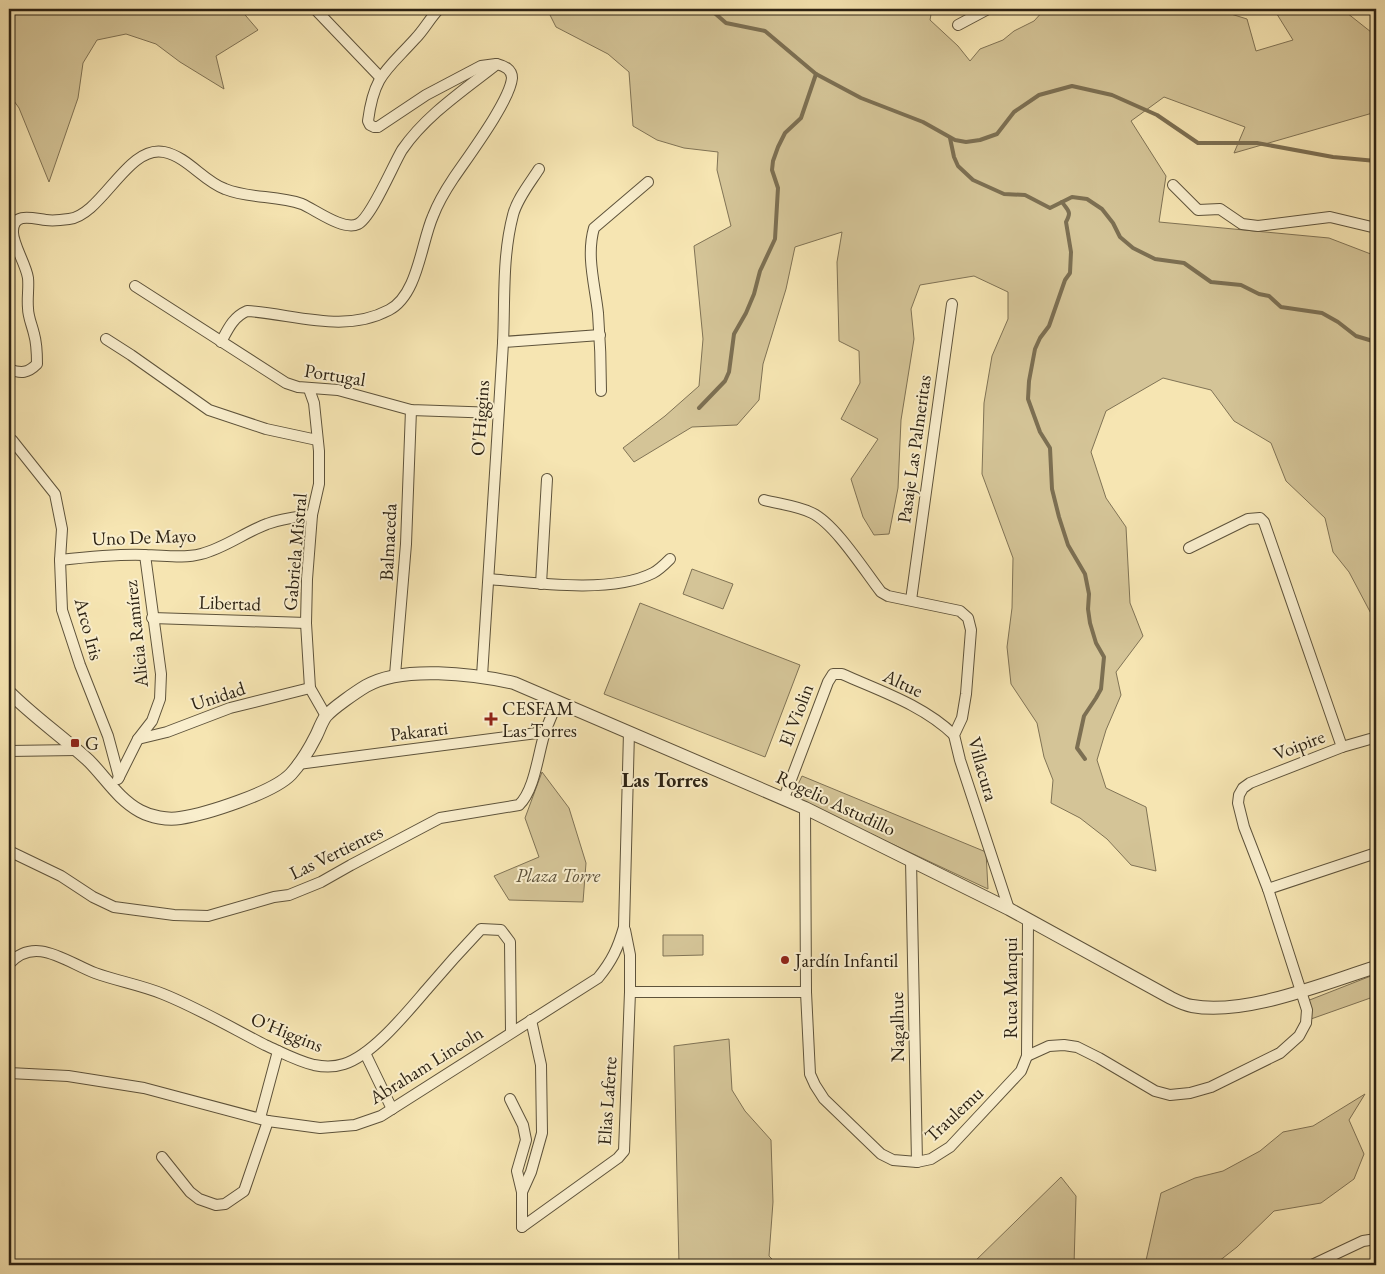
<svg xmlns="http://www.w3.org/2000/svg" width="1385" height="1274" font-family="'EB Garamond',serif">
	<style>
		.green { fill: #d4c497; stroke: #807355 }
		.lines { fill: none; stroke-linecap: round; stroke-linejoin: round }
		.stream { stroke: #7c6f52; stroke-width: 4 }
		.minor-casing { stroke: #5e533b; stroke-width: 12 }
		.tertiary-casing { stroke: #5e533b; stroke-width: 14 }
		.minor { stroke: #f9eecd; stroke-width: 10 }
		.tertiary { stroke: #f9eecd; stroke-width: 12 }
		.poi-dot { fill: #8f2418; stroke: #f9eecd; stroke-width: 2 }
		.labels { text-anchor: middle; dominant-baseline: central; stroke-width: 4; stroke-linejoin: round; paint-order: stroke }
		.street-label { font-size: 19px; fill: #2c2213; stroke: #f9eecd }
		.poi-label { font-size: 19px; fill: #2c2213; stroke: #f9eecd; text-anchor: start }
		.park-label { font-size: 19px; font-style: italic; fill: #5e533b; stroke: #f9eecd }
		.neighbourhood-label { font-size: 20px; font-weight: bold; fill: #2c2213; stroke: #f9eecd }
	</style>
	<rect width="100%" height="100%" fill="#f6e5b2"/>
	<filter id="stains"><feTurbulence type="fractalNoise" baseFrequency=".004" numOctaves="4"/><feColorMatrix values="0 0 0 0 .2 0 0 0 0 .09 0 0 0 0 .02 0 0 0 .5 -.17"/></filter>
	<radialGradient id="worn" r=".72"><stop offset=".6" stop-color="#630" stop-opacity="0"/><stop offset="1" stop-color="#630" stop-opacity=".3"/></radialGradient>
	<!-- green -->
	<g class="green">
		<polygon points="9,9 240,9 258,30 216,56 224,89 180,62 156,44 126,34 97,40 83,63 78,98 49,182 19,108 9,94"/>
		<polygon points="547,9 932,9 930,20 958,46 970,61 980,49 1003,40 1014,31 1034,21 1045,9 1215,9 1247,19 1256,51 1293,40 1275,11 1276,9 1342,9 1371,32 1376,27 1376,112 1234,153 1245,127 1164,97 1131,121 1166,176 1159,222 1329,238 1376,256 1376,623 1349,572 1333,552 1325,518 1286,481 1271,443 1234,421 1211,390 1163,378 1106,411 1091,452 1106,498 1126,527 1130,603 1143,636 1116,672 1121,695 1106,730 1097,760 1106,788 1146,807 1156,871 1131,865 1107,839 1080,818 1051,803 1053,780 1044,757 1037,723 1011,684 1007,647 1012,608 1013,558 982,474 984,403 992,356 1008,319 1008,292 974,276 920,285 911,309 914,339 901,420 898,488 889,534 874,535 863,517 851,479 878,439 841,419 860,383 859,351 839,341 837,262 842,232 795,247 786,289 763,364 759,400 737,425 692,427 634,462 623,448 665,416 699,386 703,339 694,246 731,226 717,170 718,152 684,148 657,140 633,126 629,72 608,54 556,27"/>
		<polygon points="692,569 733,584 723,609 683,594"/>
		<polygon points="640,603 800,665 765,757 604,694"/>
		<polygon points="542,772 569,808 586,863 583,902 509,900 494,876 539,857 525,818"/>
		<polygon points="802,776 986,852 988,889 792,797"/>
		<polygon points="663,935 703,935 703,955 663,956"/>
		<polygon points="1376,974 1376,996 1311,1019 1307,1001"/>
		<polygon points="729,1039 732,1090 745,1111 771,1140 773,1202 769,1256 778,1265 679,1265 674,1046"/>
		<polygon points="1365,1094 1349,1120 1364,1154 1354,1179 1321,1203 1274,1211 1237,1247 1214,1265 1145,1265 1161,1193 1195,1178 1223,1171 1260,1151 1283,1132 1313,1126"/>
		<polygon points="1061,1177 1076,1196 1074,1265 971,1265"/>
	</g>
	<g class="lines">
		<!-- stream -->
		<g class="stream">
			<polyline points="710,9 726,23 765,31 816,74 861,98 923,122 955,140 966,142 980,140 997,134 1014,112 1039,95 1072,86 1112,95 1157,115 1198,143 1257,143 1333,157 1376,161"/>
			<polyline points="950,138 954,157 958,166 973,180 1004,194 1025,195 1050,208 1072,197 1087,199 1102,209 1113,223 1120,237 1133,248 1155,259 1184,263 1211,282 1241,285 1259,294 1269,296 1281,307 1322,313 1338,322 1356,336 1376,342"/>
			<path d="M1062 202C1068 211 1072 211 1066 222L1071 252 1070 273 1065 280 1049 326 1040 338 1035 349 1029 381 1028 399 1040 432 1050 448 1052 489 1059 517 1068 545 1085 574 1089 594 1088 609 1090 623 1096 643 1104 657 1101 689 1096 698 1084 716 1077 748 1085 759"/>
			<polyline points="699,408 725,381 729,372 734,334 746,313 754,294 760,271 775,239 778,188 772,170 773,161 778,147 785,133 801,118 816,74"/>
		</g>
		<!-- minor casing -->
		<g class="minor-casing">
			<g id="minor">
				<polyline points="315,9 380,77"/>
				<path d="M439 9C430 18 424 30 415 39 386 71 374 75 368 121L370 125 374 127H378L426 95 481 66 496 64"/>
				<polyline points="958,25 988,9"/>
				<polyline points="1173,185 1198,210 1220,209 1242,224 1258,226 1330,217 1376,228"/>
				<polyline points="135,286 286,383 298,387 338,390 411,410 497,413"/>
				<polyline points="106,339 131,355 209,410 266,429 317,440"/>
				<polyline points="503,342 600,335"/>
				<path d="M9 369C21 374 28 373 37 364 37 353 37 344 34 334 32 325 28 317 28 308 27 298 29 288 28 278 26 264 12 243 13 231 13 211 35 219 46 220 53 221 62 220 69 219 102 215 128 144 164 152 188 157 203 181 225 189 250 199 277 195 302 204 316 210 343 231 358 224 371 218 393 165 402 150 426 115 464 90 497 64 504 66 512 69 512 78 510 101 467 158 453 179 445 191 438 203 433 216 421 243 418 295 389 310 344 334 294 314 247 311 233 317 228 329 221 342"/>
				<polyline points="309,389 314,403 319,451 319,484 312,515 307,579 306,623 310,688 326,716"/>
				<path d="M601 391C601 365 600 339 598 313 595 285 586 256 594 228L648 182"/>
				<polyline points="12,440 55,494 62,529 60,560 62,610 80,665 108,736 119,777"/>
				<path d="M764 500C779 504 798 506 812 513 835 524 864 570 881 592L888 596 960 611 968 618 971 630 966 694 962 718 954 735 960 760 1009 909"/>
				<path d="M60 560C88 557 116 554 144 555 163 555 183 559 201 554 225 548 245 532 267 524 282 518 297 517 312 515"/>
				<path d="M489 579C534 583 612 594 653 573 659 570 665 564 670 559"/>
				<polyline points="541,584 547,479"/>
				<polyline points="911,600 952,304"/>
				<polyline points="152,618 306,623"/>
				<polyline points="395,675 406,544 411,410"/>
				<path d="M482 676C490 565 496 454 503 343 505 301 502 257 513 215 517 199 530 183 539 169"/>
				<polyline points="138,739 167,732 230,708 310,688"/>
				<polyline points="1342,747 1370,739 1376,739"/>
				<polyline points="9,751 76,750"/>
				<polyline points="298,764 545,732"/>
				<polyline points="118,779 138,739 152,721 160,699 161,674 145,555"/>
				<path d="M784 798 828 682 833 674H842C880 691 923 705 954 735"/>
				<polyline points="805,808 806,992 810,1074 815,1085 824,1099 881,1154 893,1160 917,1162 931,1159 950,1147 1021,1071 1027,1056 1028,921"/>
				<path d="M9 851 61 876 93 897 114 907 174 915 208 916 274 897 289 895 321 882 351 865 440 818 519 805C535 790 538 753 545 732 549 722 553 712 557 703"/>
				<polyline points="911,860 917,1162"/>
				<polyline points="1268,889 1376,853"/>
				<path d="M9 964C35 935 66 962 95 973 117 981 141 985 163 994 198 1008 232 1028 265 1045 281 1052 297 1061 314 1065 324 1067 335 1067 344 1064 373 1055 408 1011 428 988 445 968 463 948 481 929L501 930 510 942 511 1032"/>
				<polyline points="630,992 806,992"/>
				<polyline points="365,1053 392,1109"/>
				<polyline points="1027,1056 1049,1046 1064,1045 1077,1047 1099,1058 1155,1091 1170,1095 1190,1093 1211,1087 1280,1053 1299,1036 1306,1023 1307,1010 1268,889 1244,827 1238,803 1239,795 1243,788 1250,783 1342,747 1264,522 1260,518 1248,519 1189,548"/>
				<path d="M9 1073 68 1076 144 1088 268 1121 320 1128 355 1125 381 1116 598 978C612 961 618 948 624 927L629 732"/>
				<polyline points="510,1099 523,1125 526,1140 517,1171 522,1192"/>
				<polyline points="260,1118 278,1051"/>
				<polyline points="162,1157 190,1192 199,1199 216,1205 225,1204 244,1191 268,1121"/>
				<polyline points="522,1227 618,1158 624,1151 630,992 630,955 625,930"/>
				<polyline points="522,1227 522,1192 531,1172 542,1133 541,1065 531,1020"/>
				<polyline points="1312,1265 1363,1241 1376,1239"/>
			</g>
		</g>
		<!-- tertiary casing -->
		<g class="tertiary-casing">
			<path id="tertiary" d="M9 692C34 717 63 737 89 761 106 778 118 799 140 811 151 817 167 820 180 818 206 814 273 793 291 774 301 763 310 748 316 736 319 730 322 721 326 716 333 708 356 692 366 686 402 665 474 674 514 683L805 808 1009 909 1171 998C1177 1001 1185 1005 1192 1006 1246 1016 1324 983 1376 967"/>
		</g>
		<!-- minor -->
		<use href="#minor" class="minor"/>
		<!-- tertiary -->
		<use href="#tertiary" class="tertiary"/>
	</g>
	<!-- markers -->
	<g class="poi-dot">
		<path d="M488.5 711.5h5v5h5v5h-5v5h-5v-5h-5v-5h5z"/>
		<rect x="70" y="738" width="10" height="10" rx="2.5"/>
		<circle cx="785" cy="960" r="5"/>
	</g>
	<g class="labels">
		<!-- street labels -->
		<g class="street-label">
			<text transform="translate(335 375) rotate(9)">Portugal</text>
			<text transform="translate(480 418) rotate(-86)">O'Higgins</text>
			<text transform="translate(914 449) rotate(-82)">Pasaje Las Palmeritas</text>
			<text transform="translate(144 537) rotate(-2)">Uno De Mayo</text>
			<text transform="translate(388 542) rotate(-87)">Balmaceda</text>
			<text transform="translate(295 552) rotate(-85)">Gabriela Mistral</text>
			<text transform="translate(230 603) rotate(2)">Libertad</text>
			<text transform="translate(89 629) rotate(75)">Arco Iris</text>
			<text transform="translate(136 634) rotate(-96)">Alicia Ramírez</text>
			<text transform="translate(903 683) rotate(25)">Altue</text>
			<text transform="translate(218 696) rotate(-18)">Unidad</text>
			<text transform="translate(796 715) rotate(-69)">El Violin</text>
			<text transform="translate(419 731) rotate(-7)">Pakarati</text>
			<text transform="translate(1299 745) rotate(-21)">Voipire</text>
			<text transform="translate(983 769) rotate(74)">Villacura</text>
			<text transform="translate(836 803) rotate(25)">Rogelio Astudillo</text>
			<text transform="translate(336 852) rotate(-26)">Las Vertientes</text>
			<text transform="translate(1010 988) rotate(-90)">Ruca Manqui</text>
			<text transform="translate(897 1027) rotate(-91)">Nagalhue</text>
			<text transform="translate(287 1032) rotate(22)">O'Higgins</text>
			<text transform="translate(426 1065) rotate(-32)">Abraham Lincoln</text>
			<text transform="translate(607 1101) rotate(-86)">Elias Laferte</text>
			<text transform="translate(954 1114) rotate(-43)">Traulemu</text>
		</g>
		<!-- poi labels -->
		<g class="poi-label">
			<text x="502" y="708">CESFAM<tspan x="502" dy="22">Las Torres</tspan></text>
			<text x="85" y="743">G</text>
			<text x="795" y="960">Jardín Infantil</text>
		</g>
		<!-- park labels -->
		<g class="park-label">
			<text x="558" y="875">Plaza Torre</text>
		</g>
		<!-- neighbourhood labels -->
		<g class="neighbourhood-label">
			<text x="665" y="780">Las Torres</text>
		</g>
	</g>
	<!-- margin -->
	<rect width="1385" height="1274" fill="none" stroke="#f6e5b2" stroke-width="30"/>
	<rect x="10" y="10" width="1365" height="1254" fill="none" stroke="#2c2213" stroke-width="2.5"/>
	<rect x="15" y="15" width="1355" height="1244" fill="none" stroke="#2c2213"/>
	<rect width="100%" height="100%" filter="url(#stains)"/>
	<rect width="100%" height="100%" fill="url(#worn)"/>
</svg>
